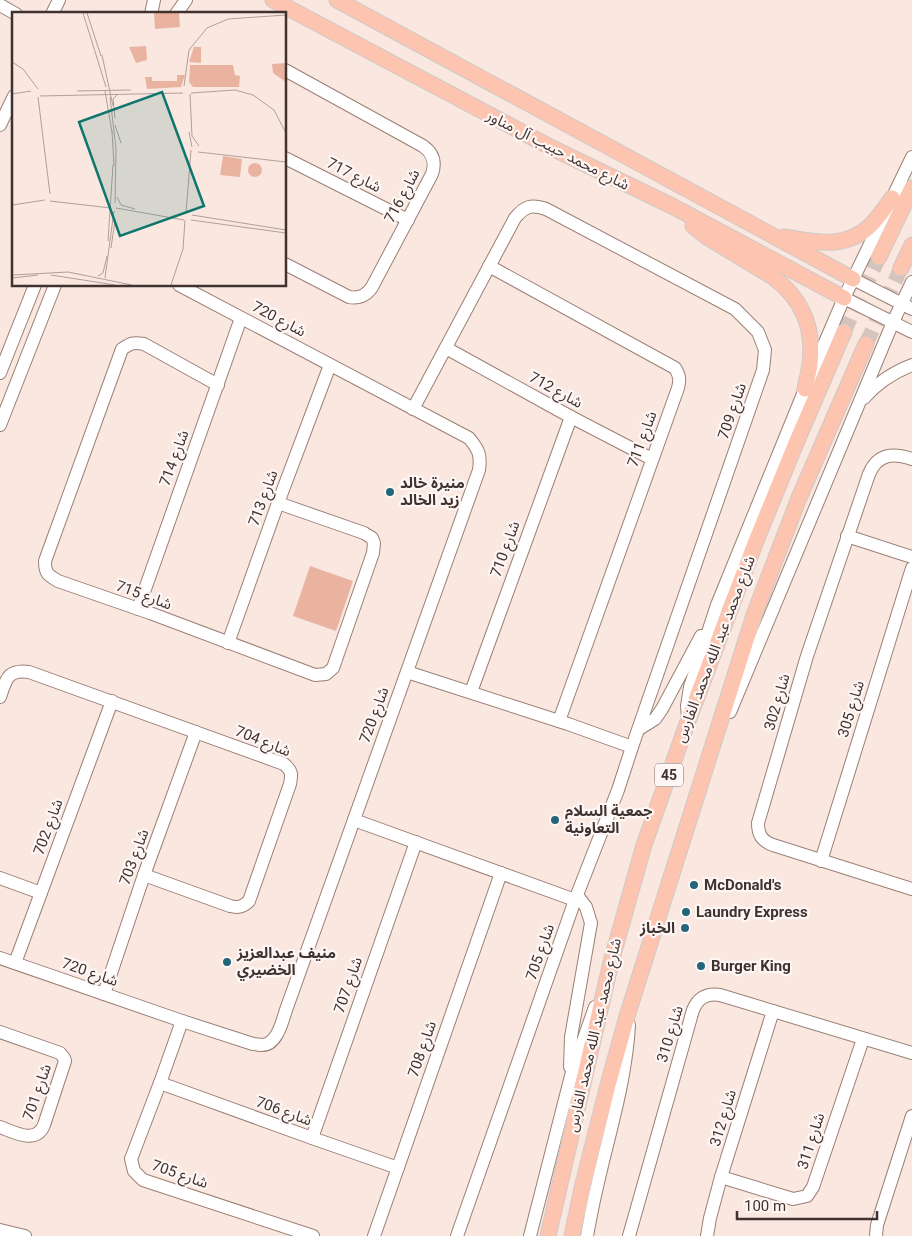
<svg xmlns="http://www.w3.org/2000/svg" width="912" height="1236" font-family="Roboto,'Noto Sans Arabic',sans-serif">
	<style>
		.green { fill: #eab3a0 }
		.lines { fill: none; stroke-linecap: round; stroke-linejoin: round }
		.major-tunnel { stroke: #d5c3bd; stroke-width: 15; stroke-dasharray: 15 8; stroke-linecap: butt }
		.minor-casing { stroke: #9b7f75; stroke-width: 14 }
		.major-casing { stroke: #cdcac9; stroke-width: 17 }
		.minor { stroke: #fff; stroke-width: 12 }
		.major { stroke: #fdc4b0; stroke-width: 15 }
		.poi-dot { fill: #246679; stroke: #fef7f5; stroke-width: 2 }
		.labels { text-anchor: middle; dominant-baseline: central; stroke-width: 4.5; stroke-linejoin: round; paint-order: stroke }
		.shield { fill: #fef7f5; stroke: #796e6a; stroke-width: 1 }
		.shield-label { font-size: 14px; font-weight: bold; fill: #40332f }
		.street-label { font-size: 15px; fill: #40332f; stroke: #fef7f5 }
		.poi-label { font-size: 15px; font-weight: bold; fill: #40332f; stroke: #fef7f5; text-anchor: start }
		.inset-road { fill: none; stroke: #b09f99; stroke-width: 1 }
		.view { fill: #0f766e; fill-opacity: 0.15; stroke: #0f766e; stroke-width: 2.5 }
		.inset-edge { fill: none; stroke: #40332f; stroke-width: 2.5 }
	</style>
	<rect width="100%" height="100%" fill="#fae7e0"/>
	<!-- green -->
	<polygon class="green" points="310,566 353,581 336,631 293,616"/>
	<g class="lines">
		<!-- major-tunnel -->
		<g class="major-tunnel">
			<polyline points="844,332 879,257"/>
			<polyline points="866,344 901,268"/>
		</g>
		<!-- minor casing -->
		<g class="minor-casing">
			<g id="minor">
				<polyline points="0,5 16,14"/>
				<polyline points="52,14 59,0"/>
				<polyline points="151,14 154,0"/>
				<polyline points="176,14 186,0"/>
				<path d="M285 70 423 146C433 153 436 162 432 174L372 287C367 295 359 299 349 297L285 264"/>
				<polyline points="0,125 14,96"/>
				<polyline points="285,158 408,220"/>
				<path d="M489 266 675 368C680 376 680 380 678 388L559 721"/>
				<polyline points="853,279 912,309"/>
				<polyline points="844,298 912,332"/>
				<polyline points="446,348 571,417 652,459"/>
				<polyline points="0,373 35,285"/>
				<path d="M218 385 144 344C133 342 131 343 122 349L45 561C45 574 48 575 58 581L150 613 315 675 326 674 333 668 373 553 374 543 372 538 364 533 278 503"/>
				<path d="M864 398C877 383 894 372 912 365"/>
				<polyline points="0,425 55,285"/>
				<path d="M912 459C893 453 878 453 869 474L807 656 758 823C758 835 762 841 773 845L912 889"/>
				<polyline points="847,536 912,557"/>
				<polyline points="138,609 241,318"/>
				<polyline points="228,643 278,503 330,365"/>
				<path d="M407 672 568 724 632 747 763 370 765 350 758 332 735 309 546 209C531 204 525 206 515 218L413 409"/>
				<polyline points="471,692 571,417"/>
				<path d="M0 697C6 680 7 669 29 672L284 764C292 771 292 774 290 784L249 901C243 907 238 908 230 906L144 875"/>
				<polyline points="730,712 893,322 912,282"/>
				<polyline points="688,718 687,706 690,687 717,605 805,389 844,298 912,157"/>
				<polyline points="639,729 655,719 662,709 701,636"/>
				<polyline points="354,820 575,900 457,1236"/>
				<polyline points="821,861 912,568"/>
				<polyline points="0,878 41,893"/>
				<polyline points="575,900 618,790 632,747"/>
				<path d="M0 958 182 1021 253 1044C256 1044 259 1045 262 1045 277 1045 282 1022 286 1010L479 470C481 455 479 450 469 438L179 285"/>
				<polyline points="15,963 112,701"/>
				<polyline points="104,994 144,875 196,732"/>
				<polyline points="182,1021 160,1083 131,1159 134,1171 143,1180 313,1236"/>
				<path d="M0 1032 60 1053 64 1058 65 1061 44 1125C36 1145 14 1132 0 1127"/>
				<polyline points="570,1067 571,1037 591,923 586,907 577,895"/>
				<polyline points="160,1083 312,1138 398,1168"/>
				<polyline points="312,1138 416,842"/>
				<polyline points="721,1177 793,1199 807,1196 813,1187 863,1039"/>
				<polyline points="0,1230 25,1236"/>
				<polyline points="374,1236 501,873"/>
				<polyline points="530,1236 572,1072 595,1007"/>
				<path d="M587 1236C590 1220 593 1203 597 1187 609 1133 626 1081 629 1025"/>
				<path d="M629 1236 693 1010C698 998 706 993 720 995L912 1053"/>
				<polyline points="707,1236 710,1218 721,1177 773,1011"/>
				<polyline points="876,1236 877,1225 912,1116"/>
			</g>
		</g>
		<!-- major casing -->
		<g class="major-casing">
			<g id="major">
				<polyline points="273,0 552,148 672,206 844,298"/>
				<polyline points="337,0 853,279"/>
				<path d="M693 226 707 237 773 277C802 299 814 326 810 362 810 371 806 380 805 389"/>
				<path d="M784 237C815 242 844 250 870 226 878 218 885 208 892 198"/>
				<polyline points="879,257 912,188"/>
				<polyline points="901,268 912,245"/>
				<polyline points="548,1236 611,962 644,845 688,721 756,541 796,443 844,332"/>
				<polyline points="572,1236 583,1184 608,1085 628,1013 754,615 799,498 866,344"/>
			</g>
		</g>
		<!-- minor -->
		<use href="#minor" class="minor"/>
		<!-- major -->
		<use href="#major" class="major"/>
	</g>
	<!-- markers -->
	<g class="poi-dot">
		<circle cx="390" cy="492" r="5"/>
		<circle cx="555" cy="820" r="5"/>
		<circle cx="694" cy="885" r="5"/>
		<circle cx="686" cy="912" r="5"/>
		<circle cx="685" cy="928" r="5"/>
		<circle cx="227" cy="962" r="5"/>
		<circle cx="701" cy="966" r="5"/>
	</g>
	<g class="labels">
		<!-- shield labels -->
		<rect class="shield" x="655" y="763.5" width="28" height="23" rx="4"/>
		<g class="shield-label">
			<text x="669" y="775">45</text>
		</g>
		<!-- street labels -->
		<g class="street-label">
			<text transform="translate(558 150) rotate(27)">شارع محمد حبيب آل مناور</text>
			<text transform="translate(354 175) rotate(27)">شارع 717</text>
			<text transform="translate(402 196) rotate(-62)">شارع 716</text>
			<text transform="translate(279 319) rotate(28)">شارع 720</text>
			<text transform="translate(556 390) rotate(29)">شارع 712</text>
			<text transform="translate(732 411) rotate(-71)">شارع 709</text>
			<text transform="translate(642 439) rotate(-70)">شارع 711</text>
			<text transform="translate(174 458) rotate(-70)">شارع 714</text>
			<text transform="translate(263 498) rotate(-70)">شارع 713</text>
			<text transform="translate(505 549) rotate(-70)">شارع 710</text>
			<text transform="translate(144 595) rotate(20)">شارع 715</text>
			<text transform="translate(715 649) rotate(-69)">شارع محمد عبد الله محمد الفارس</text>
			<text transform="translate(777 702) rotate(-74)">شارع 302</text>
			<text transform="translate(851 709) rotate(-73)">شارع 305</text>
			<text transform="translate(374 715) rotate(-70)">شارع 720</text>
			<text transform="translate(263 741) rotate(22)">شارع 704</text>
			<text transform="translate(48 827) rotate(-70)">شارع 702</text>
			<text transform="translate(134 857) rotate(-70)">شارع 703</text>
			<text transform="translate(540 952) rotate(-71)">شارع 705</text>
			<text transform="translate(90 972) rotate(19)">شارع 720</text>
			<text transform="translate(348 985) rotate(-71)">شارع 707</text>
			<text transform="translate(670 1034) rotate(-73)">شارع 310</text>
			<text transform="translate(594 1035) rotate(-77)">شارع محمد عبد الله محمد الفارس</text>
			<text transform="translate(422 1049) rotate(-71)">شارع 708</text>
			<text transform="translate(37 1092) rotate(-71)">شارع 701</text>
			<text transform="translate(284 1111) rotate(20)">شارع 706</text>
			<text transform="translate(723 1118) rotate(-73)">شارع 312</text>
			<text transform="translate(811 1141) rotate(-72)">شارع 311</text>
			<text transform="translate(180 1174) rotate(19)">شارع 705</text>
		</g>
		<!-- poi labels -->
		<g class="poi-label">
			<text x="400" y="483">منيرة خالد<tspan x="400" dy="17">زيد الخالد</tspan></text>
			<text x="565" y="811">جمعية السلام<tspan x="565" dy="17">التعاونية</tspan></text>
			<text x="704" y="885">McDonald's</text>
			<text x="696" y="912">Laundry Express</text>
			<text x="675" y="928" text-anchor="end">الخباز</text>
			<text x="237" y="953">منيف عبدالعزيز<tspan x="237" dy="17">الخضيري</tspan></text>
			<text x="711" y="966">Burger King</text>
		</g>
	</g>
	<!-- overview -->
	<g transform="translate(12 12)">
		<rect width="274" height="274" fill="#fae7e0"/>
		<path d="M142 1H167L168 15 143 17ZM134 34 135 48 124 51 117 35ZM182 35H189V51L177 50ZM274 51V70L261 61 260 52ZM178 53H221L223 63 228 64 227 75H181L177 70ZM165 63H173L169 75 135 77 133 65H140V69H165ZM211 144 230 147 228 165 208 163ZM236 158a7 7 0 1 1 14 0a7 7 0 1 1-14 0Z" fill="#eab3a0"/>
		<path class="inset-road" d="M71 1 94 75M75 1 89 44M90 43 101 94M0 50 11 57 26 77M172 74 177 38 195 16 216 7 274 3M65 79 119 78M93 79 100 120M179 81 223 78 241 83 262 98 274 121M0 82 19 79M178 82 180 124 187 134M28 84 171 81M26 85 38 182M98 85 104 137 103 191M103 106 101 87 106 82M103 113 109 131M100 119 102 154M177 120 180 135M186 140 274 150M105 185 109 193 123 197M38 189 99 196M0 193 33 188M104 196 172 208M174 201 179 138M180 203 274 218M179 208 274 221M96 229 101 153M99 236 103 208M0 263 56 260 120 273M39 263 103 273M86 264 91 261 95 244M0 266 26 263M93 266 102 199M159 273 171 237 173 208"/>
		<path class="view" d="M150 80 192 194 108 224 67 110Z"/>
		<rect width="274" height="274" class="inset-edge"/>
	</g>
	<!-- scale -->
	<path d="M737 1211v8h140v-8" fill="none" stroke="#40332f" stroke-width="2.5"/>
	<text x="744" y="1211" font-size="15" fill="#40332f" stroke="#fef7f5" stroke-width="4" paint-order="stroke">100 m</text>
</svg>
